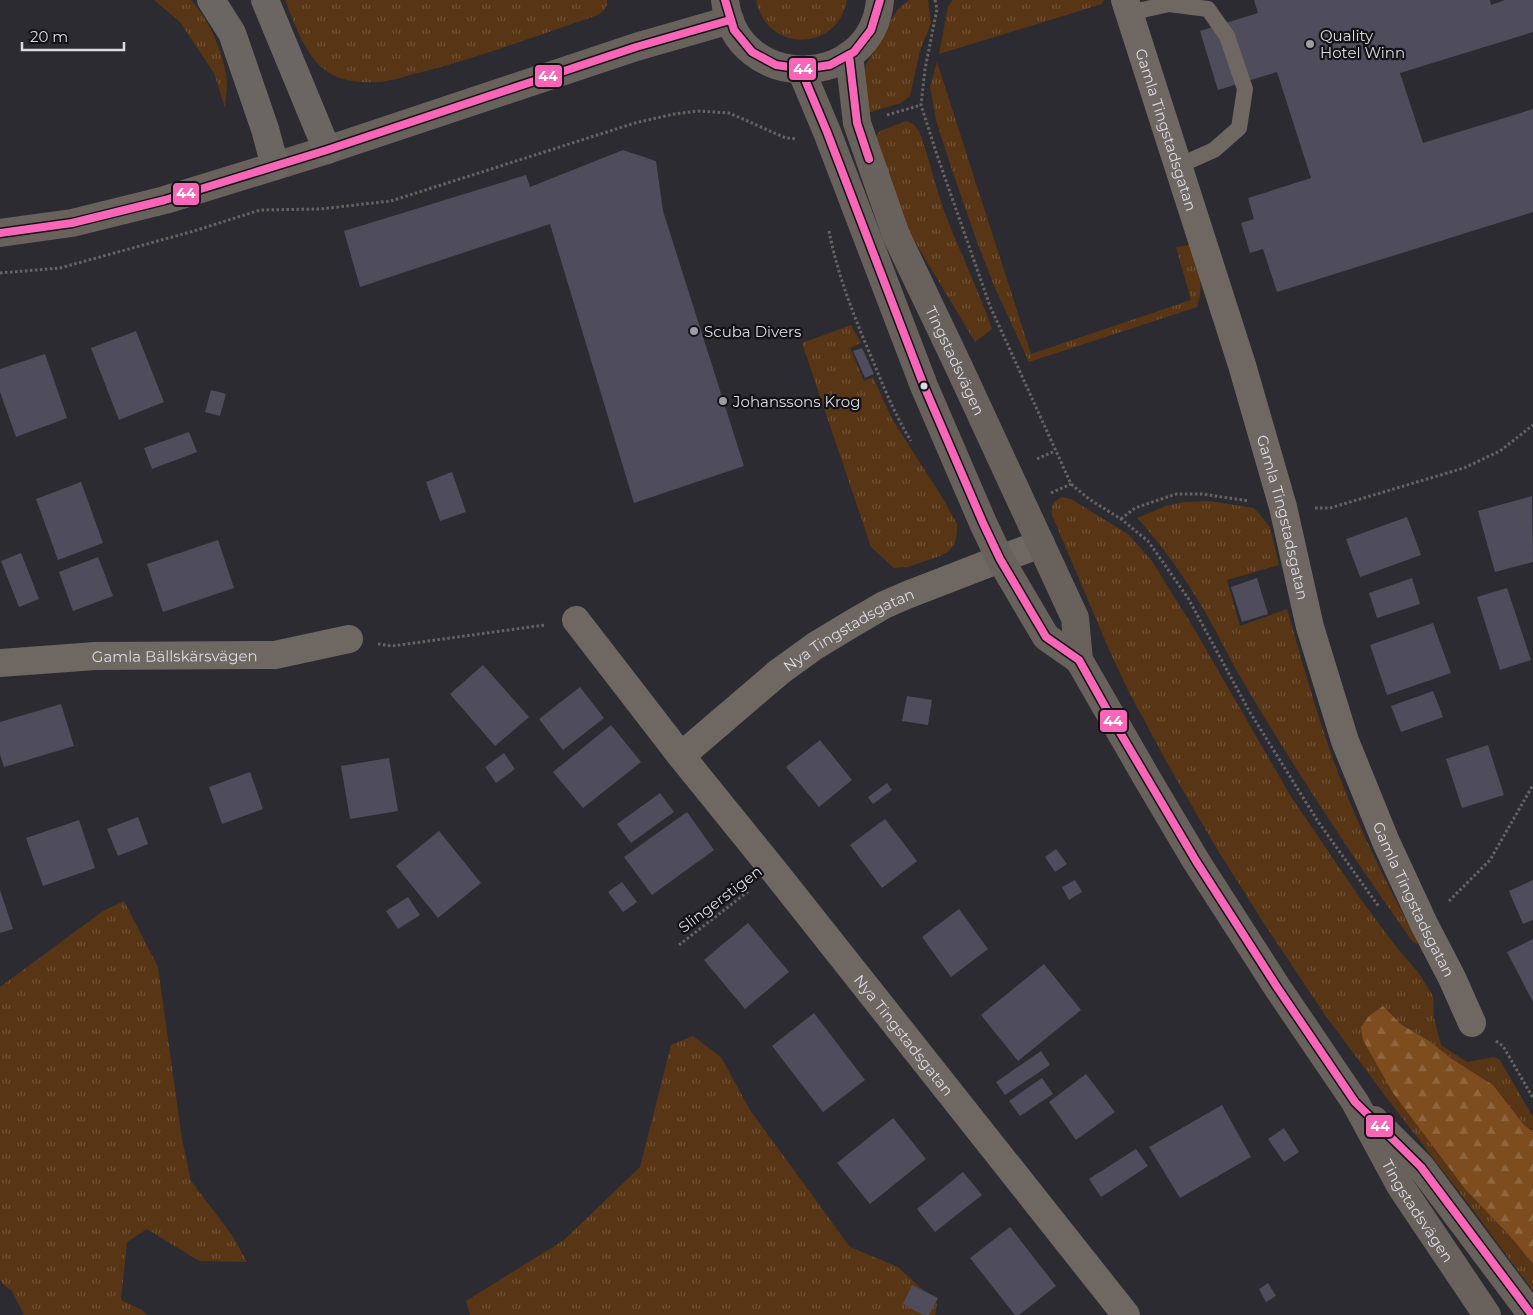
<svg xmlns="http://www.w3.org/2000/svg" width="1533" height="1315" font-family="Montserrat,sans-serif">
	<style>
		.grass { fill: url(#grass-tufts) }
		.forest { fill: url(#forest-firs) }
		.building { fill: #4f4d5c }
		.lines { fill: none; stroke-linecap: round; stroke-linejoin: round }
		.path { stroke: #686463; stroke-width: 3; stroke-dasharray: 2.5 2.5; stroke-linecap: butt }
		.lane { stroke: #6f6761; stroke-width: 16 }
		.street { stroke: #6f6761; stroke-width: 28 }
		.secondary { stroke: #68615c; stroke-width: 28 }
		.highway { stroke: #6c6663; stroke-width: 28 }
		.bus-1-casing { stroke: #131317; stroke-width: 11 }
		.bus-1 { stroke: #fa66b7; stroke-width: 8 }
		.poi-dot { fill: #9e9da4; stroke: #131317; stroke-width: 2 }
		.bus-dot { fill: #dbdbe2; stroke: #131317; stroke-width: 2 }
		.labels { text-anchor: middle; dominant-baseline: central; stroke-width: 4.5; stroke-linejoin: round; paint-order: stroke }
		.poi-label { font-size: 15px; fill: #dbdbe2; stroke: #131317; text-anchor: start }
		.street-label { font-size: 15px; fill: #dbdbe2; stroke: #131317 }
		.line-badge { stroke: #131317; stroke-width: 2 }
		.badge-label { font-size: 14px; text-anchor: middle; font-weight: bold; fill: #fff }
	</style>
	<defs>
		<pattern id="grass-tufts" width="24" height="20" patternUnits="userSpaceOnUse" patternTransform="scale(1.25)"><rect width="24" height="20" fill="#583514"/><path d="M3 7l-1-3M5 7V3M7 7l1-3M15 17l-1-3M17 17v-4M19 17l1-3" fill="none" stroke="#6f5236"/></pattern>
		<pattern id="forest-firs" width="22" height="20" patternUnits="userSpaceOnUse" patternTransform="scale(1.25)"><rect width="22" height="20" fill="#7e4d1f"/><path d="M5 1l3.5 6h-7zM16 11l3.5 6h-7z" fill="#90663f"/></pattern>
	</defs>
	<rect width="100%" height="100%" fill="#2c2b31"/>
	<!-- grass -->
	<g class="grass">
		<path d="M154 0H191C210 20 226 58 227 85 227 92 225 101 225 108L214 73 180 22Z"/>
		<path d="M285 0H607C608 9 602 12 595 16 539 35 483 56 426 71 411 74 396 80 381 82 367 83 346 82 333 75 307 62 295 25 285 0Z"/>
		<path d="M756 0H847C837 53 766 53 756 0Z"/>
		<polygon points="909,0 928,0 931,23 920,51 910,96 901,103 868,113 864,74 867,63 881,41 891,20 898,9"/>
		<polygon points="953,0 1104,0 1102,4 939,54 948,6"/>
		<path d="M937 62 1031 354 1191 300 1176 247 1191 245C1198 270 1205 281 1197 307L1029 362 995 288 976 239 951 167 936 120 930 87Z"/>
		<path d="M906 121C920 124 922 140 926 151 932 171 937 191 944 211 959 250 978 289 992 329L975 342 905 225 875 137 880 131Z"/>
		<polygon points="851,325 861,343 850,348 864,381 873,377 892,419 942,497 957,524 957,533 954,545 949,551 940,556 908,567 894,568 871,547 802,343"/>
		<path d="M1062 497 1071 499 1128 534 1152 561 1196 632 1290 795 1362 901 1397 948 1418 972 1433 996 1434 1018 1441 1045 1467 1062 1494 1057 1500 1060 1533 1117V1132L1524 1125 1493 1085 1449 1057 1431 1042 1402 1025 1383 1006 1449 1168 1465 1189 1509 1235 1533 1264V1291L1470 1206 1386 1097 1325 1015 1265 925 1217 849 1170 768 1129 692 1110 652 1052 515C1051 505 1053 501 1062 497Z"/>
		<path d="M1210 501 1254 508 1270 527 1279 565 1227 580 1240 626 1287 609C1302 661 1316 712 1334 762 1357 824 1386 884 1418 941L1417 944 1412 941C1354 859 1299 776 1248 690 1230 661 1216 629 1198 600 1180 571 1161 544 1137 518L1166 506 1184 502Z"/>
		<polygon points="124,901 158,967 182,1139 191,1181 232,1235 247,1262 199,1261 147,1229 127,1242 121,1300 142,1310 147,1315 24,1315 12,1291 5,1286 0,1280 0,987 103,911"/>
		<polygon points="693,1036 721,1057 750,1110 850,1247 898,1267 937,1303 935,1315 470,1315 466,1301 564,1240 640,1167 671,1045"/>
	</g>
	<!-- forest -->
	<polygon class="forest" points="1383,1006 1402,1025 1431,1042 1449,1057 1493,1085 1524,1125 1533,1132 1533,1264 1509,1235 1465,1189 1393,1093 1363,1040 1361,1027 1369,1016"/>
	<!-- building -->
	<g class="building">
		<polygon points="1254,0 1490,0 1491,5 1505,0 1533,0 1533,32 1400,73 1423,143 1533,109 1533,212 1277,292 1263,249 1250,253 1241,223 1254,219 1248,198 1311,178 1277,72 1218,90 1200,31 1258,13"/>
		<polygon points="623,150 656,161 663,211 744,466 634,503 550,224 360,287 344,231 526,175 530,187"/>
		<polygon points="136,331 164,402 119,420 91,348"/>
		<polygon points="862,348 874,374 865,378 853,351"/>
		<polygon points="45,354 67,418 16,437 0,392 0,369"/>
		<polygon points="211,390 226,394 220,416 205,412"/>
		<polygon points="189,432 197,452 152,469 144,448"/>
		<polygon points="452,472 466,512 440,521 426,482"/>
		<polygon points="81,482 103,543 58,560 36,499"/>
		<polygon points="1532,496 1533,562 1495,572 1478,511"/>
		<polygon points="1407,517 1421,555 1360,577 1346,539"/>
		<polygon points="218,540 234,588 163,612 147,564"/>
		<polygon points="21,553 39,599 19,607 1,561"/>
		<polygon points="98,557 113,596 73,611 59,572"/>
		<polygon points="1257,578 1268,614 1242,622 1231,587"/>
		<polygon points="1412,578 1420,604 1377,618 1369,593"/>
		<polygon points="1507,588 1531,660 1500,670 1477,597"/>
		<polygon points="1433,623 1451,673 1387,695 1370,645"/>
		<polygon points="483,665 529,717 495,746 450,694"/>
		<polygon points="580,687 604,718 563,750 539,719"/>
		<polygon points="1433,691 1443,717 1401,732 1391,706"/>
		<polygon points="907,696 932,700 928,725 902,721"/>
		<polygon points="61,704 74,746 4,767 0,754 0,722"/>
		<polygon points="611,725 641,762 583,808 553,772"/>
		<polygon points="820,740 852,780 819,807 786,767"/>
		<polygon points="1488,745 1504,795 1462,808 1446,759"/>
		<polygon points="504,753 515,769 496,783 485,767"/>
		<polygon points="389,758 398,811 350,819 341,766"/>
		<polygon points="250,772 263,809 222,824 209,787"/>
		<polygon points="887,783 892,790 873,804 868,797"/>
		<polygon points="660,793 674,812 631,843 617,824"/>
		<polygon points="687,812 714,850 652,895 624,857"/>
		<polygon points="138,817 148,844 118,856 107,829"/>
		<polygon points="885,819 917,861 882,888 850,845"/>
		<polygon points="79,820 95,868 43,886 26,838"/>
		<polygon points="439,831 481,883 438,918 396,866"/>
		<polygon points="1056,849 1067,864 1055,872 1045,857"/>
		<polygon points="1075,880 1082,892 1069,900 1062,887"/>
		<polygon points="1533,880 1533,920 1523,924 1509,891"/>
		<polygon points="622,882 637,902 623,912 608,892"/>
		<polygon points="0,890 13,929 0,933"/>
		<polygon points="408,897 420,915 398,929 386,911"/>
		<polygon points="959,909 988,949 951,977 922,937"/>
		<polygon points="748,923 789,972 745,1009 704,960"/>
		<polygon points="1533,939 1533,1002 1507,952"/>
		<polygon points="1044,964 1081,1010 1018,1061 981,1015"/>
		<polygon points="814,1013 865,1080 823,1112 772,1046"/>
		<polygon points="1041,1051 1050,1065 1005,1095 996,1082"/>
		<polygon points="1086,1074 1115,1112 1076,1140 1049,1102"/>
		<polygon points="1042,1078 1053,1094 1020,1116 1009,1101"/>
		<polygon points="1222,1105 1251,1157 1180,1198 1149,1147"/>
		<polygon points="893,1118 926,1159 870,1204 837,1163"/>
		<polygon points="1284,1128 1299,1152 1284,1162 1268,1139"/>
		<polygon points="1136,1149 1148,1166 1101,1197 1089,1179"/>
		<polygon points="963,1172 982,1195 935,1232 917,1209"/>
		<polygon points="1010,1227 1056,1286 1019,1315 1015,1315 970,1258"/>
		<polygon points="1268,1283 1276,1296 1266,1302 1259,1289"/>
		<polygon points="912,1285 938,1298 929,1315 923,1315 903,1304"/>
	</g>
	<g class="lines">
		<!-- path -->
		<g class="path">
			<polyline points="935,0 937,9 925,69 921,105 937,155 990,306 1071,484 1089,499 1121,519 1148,541 1188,598 1248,709 1317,820 1379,907"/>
			<polyline points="887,115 921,105"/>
			<path d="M829 231C838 277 855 319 873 361 884 388 895 415 911 441"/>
			<polyline points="0,273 60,268 194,231 260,210 320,209 391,201 635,123 674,114 698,111 729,113 786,138 797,139"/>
			<polyline points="1037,459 1055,451"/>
			<polyline points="1051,493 1071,484"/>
			<polyline points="1315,508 1330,508 1464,468 1500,451 1533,425"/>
			<polyline points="1121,519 1135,508 1176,494 1202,494 1249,501"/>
			<polyline points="378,644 392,646 545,625"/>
			<polyline points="1449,901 1490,860 1533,785"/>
			<polyline points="679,945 750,890"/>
			<polyline points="1496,1041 1503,1046 1533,1098"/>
		</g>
		<!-- lane -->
		<polyline class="lane" points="1129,13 1169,4 1208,9 1227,36 1245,89 1239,128 1214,150 1178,166"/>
		<!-- street -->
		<g class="street">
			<path id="s1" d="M1125 0 1242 365 1283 507 1310 627 1345 741 1386 842 1424 924 1452 978 1472 1023"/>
			<path id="s2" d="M576 620 681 756 775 872 1126 1315"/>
			<path id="s3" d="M0 663 95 656 275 655 349 639"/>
			<path id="s4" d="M681 756 779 672 815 646 853 623 884 605 907 595 1000 559 1041 544"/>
		</g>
		<!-- secondary -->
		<g class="secondary">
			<path d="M725 0C735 93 872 92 880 0"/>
			<path id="s5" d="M849 55 857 123 896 235 958 365 1075 618 1079 660 1148 780 1196 861 1277 987 1355 1102 1401 1187 1487 1315"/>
			<polyline points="801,70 827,132 924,386 983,523 1000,559 1046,637 1079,660"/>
			<polyline points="0,233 72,223 165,200 327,150 636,47 730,20"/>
			<polyline points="1374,1120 1421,1167 1532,1315"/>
		</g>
		<!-- highway -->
		<g class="highway">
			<polyline points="211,0 232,33 265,129 275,166"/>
			<polyline points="265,0 327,150"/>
		</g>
		<!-- bus-1 casing -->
		<g class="bus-1-casing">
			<g id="bus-1">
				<polyline points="725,0 734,30 752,52 776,65 803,69 830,65 854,52 871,30 880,0"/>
				<polyline points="849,55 857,123 869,159"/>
				<polyline points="801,70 827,132 924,386 983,523 1000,559 1046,637 1079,660 1112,719 1196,861 1277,987 1355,1102 1421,1167 1532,1315"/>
				<polyline points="0,233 72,223 165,200 327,150 636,47 730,20"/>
			</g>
		</g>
		<!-- bus-1 -->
		<use href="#bus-1" class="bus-1"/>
	</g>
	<!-- markers -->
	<g class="poi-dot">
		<circle cx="1310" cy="44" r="5"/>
		<circle cx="694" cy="331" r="5"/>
		<circle cx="723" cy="401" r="5"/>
	</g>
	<circle class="bus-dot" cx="924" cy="386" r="4.5"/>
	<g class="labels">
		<!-- poi labels -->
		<g class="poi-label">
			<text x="1320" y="35">Quality<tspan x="1320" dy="17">Hotel Winn</tspan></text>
			<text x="704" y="331">Scuba Divers</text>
			<text x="733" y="401">Johanssons Krog</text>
		</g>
		<!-- street labels -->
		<g class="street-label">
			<text stroke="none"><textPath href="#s1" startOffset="136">Gamla Tingstadsgatan</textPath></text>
			<text stroke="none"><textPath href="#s5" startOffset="326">Tingstadsvägen</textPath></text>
			<text stroke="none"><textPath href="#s1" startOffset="541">Gamla Tingstadsgatan</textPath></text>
			<text stroke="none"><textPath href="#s4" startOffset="211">Nya Tingstadsgatan</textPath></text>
			<text stroke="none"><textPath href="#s3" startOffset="175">Gamla Bällskärsvägen</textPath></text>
			<text transform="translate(720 899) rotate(-37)">Slingerstigen</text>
			<text stroke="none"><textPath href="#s1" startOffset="946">Gamla Tingstadsgatan</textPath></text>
			<text stroke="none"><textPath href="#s2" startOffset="529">Nya Tingstadsgatan</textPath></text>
			<text stroke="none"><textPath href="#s5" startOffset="1299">Tingstadsvägen</textPath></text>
		</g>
	</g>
	<g class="line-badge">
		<rect x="788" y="57" width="29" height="24" rx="5" fill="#fa66b7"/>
		<rect x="534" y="64" width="29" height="24" rx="5" fill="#fa66b7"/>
		<rect x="172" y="182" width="28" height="24" rx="5" fill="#fa66b7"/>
		<rect x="1099" y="709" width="29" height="24" rx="5" fill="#fa66b7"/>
		<rect x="1365" y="1114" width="29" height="24" rx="5" fill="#fa66b7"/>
	</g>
	<g class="badge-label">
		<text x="803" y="74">44</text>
		<text x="548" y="81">44</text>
		<text x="186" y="198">44</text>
		<text x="1113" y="726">44</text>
		<text x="1380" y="1131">44</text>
	</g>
	<!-- scale -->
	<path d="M22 42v8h102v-8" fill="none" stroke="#dbdbe2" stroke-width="2.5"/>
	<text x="30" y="42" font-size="15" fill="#dbdbe2" stroke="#131317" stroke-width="4" paint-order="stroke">20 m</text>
</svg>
